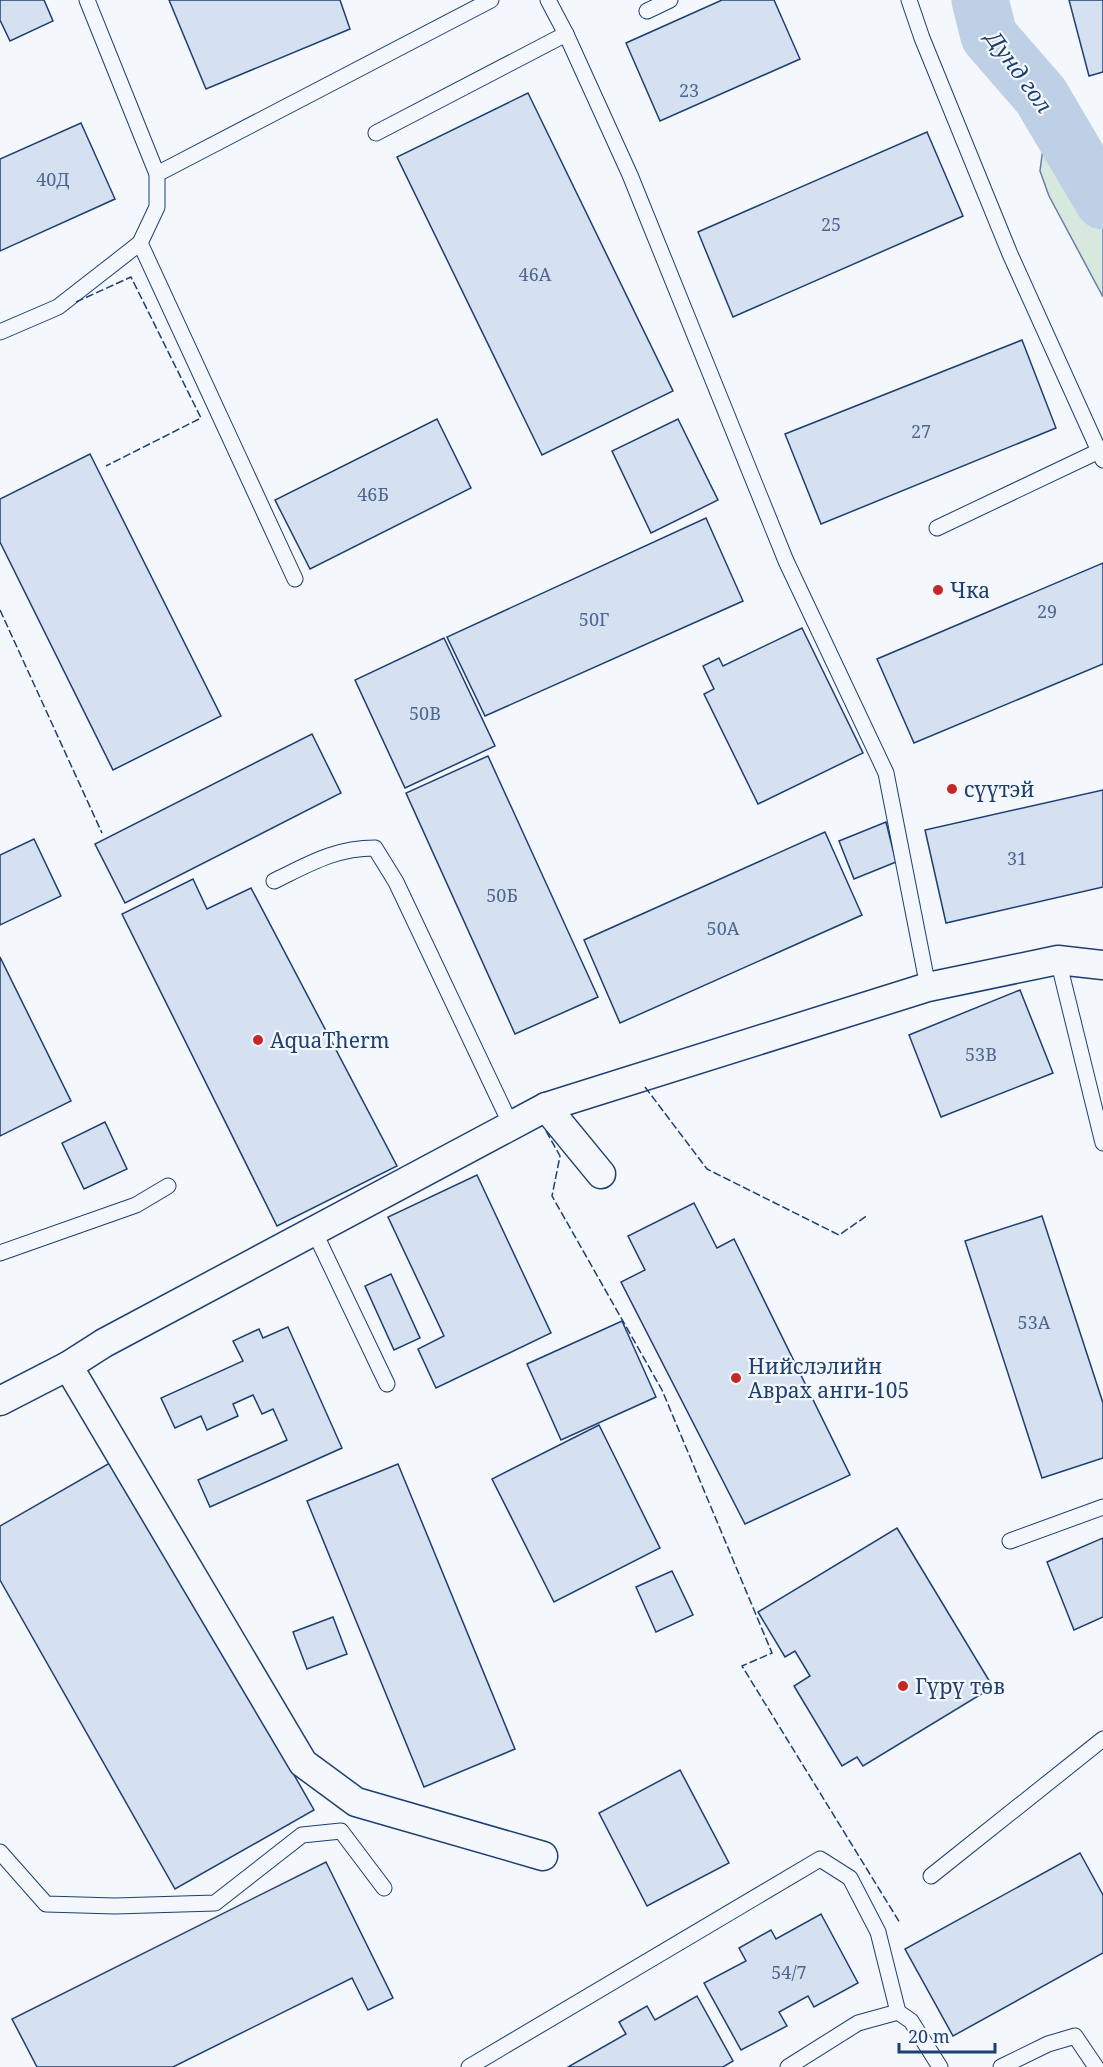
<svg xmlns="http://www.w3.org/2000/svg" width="1103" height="2067" font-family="'Noto Serif',serif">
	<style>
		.green { fill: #d7e8df; stroke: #687fa3; stroke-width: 1.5 }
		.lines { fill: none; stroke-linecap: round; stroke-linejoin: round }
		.river { stroke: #bed0e5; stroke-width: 57 }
		.building { fill: #d5e0f0; stroke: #1d3f73; stroke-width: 1.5 }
		.lane-casing { stroke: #1d3f73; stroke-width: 17 }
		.street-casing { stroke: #1d3f73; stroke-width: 31 }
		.lane { stroke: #f4f7fb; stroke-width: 15 }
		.street { stroke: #f4f7fb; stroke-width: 28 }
		.fence { stroke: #1d3f73; stroke-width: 1.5; stroke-dasharray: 8 3; stroke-linecap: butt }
		.poi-dot { fill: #c62828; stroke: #f4f7fb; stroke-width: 2 }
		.labels { text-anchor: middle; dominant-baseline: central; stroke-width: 4.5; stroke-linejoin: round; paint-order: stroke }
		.number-label { font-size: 18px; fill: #4b6792 }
		.poi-label { font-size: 21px; fill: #1d3f73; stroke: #f4f7fb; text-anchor: start }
		.water-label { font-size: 22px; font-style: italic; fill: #1d3f73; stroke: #f4f7fb }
	</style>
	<rect width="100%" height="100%" fill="#f4f7fb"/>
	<!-- green -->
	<polygon class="green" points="1058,147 1071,168 1097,221 1103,228 1103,297 1049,196 1040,171 1043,148"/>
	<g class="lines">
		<!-- river -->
		<polyline class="river" points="980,0 989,36 1041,96 1103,201"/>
	</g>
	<!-- building -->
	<g class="building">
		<polygon points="0,0 44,0 53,21 10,41 0,20"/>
		<polygon points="169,0 340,0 350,29 206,89"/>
		<polygon points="722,0 774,0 800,59 660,121 626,43"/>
		<polygon points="1069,0 1103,0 1103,72 1089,76"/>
		<polygon points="528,93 673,391 542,455 397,157"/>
		<polygon points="81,123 115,199 0,251 0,159"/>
		<polygon points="927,132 963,216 733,317 698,232"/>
		<polygon points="1022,340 1056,428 821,524 785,434"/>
		<polygon points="437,419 471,488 310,569 275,500"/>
		<polygon points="678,419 718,500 651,533 612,451"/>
		<polygon points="90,454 221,716 113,770 0,542 0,499"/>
		<polygon points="706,518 743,601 485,716 447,637"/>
		<polygon points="1103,563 1103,664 914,743 877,659"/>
		<polygon points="802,628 863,753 758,804 704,694 714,689 703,666 719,658 723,666"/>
		<polygon points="444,638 495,746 405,788 355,680"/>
		<polygon points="312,734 341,793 125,903 95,844"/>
		<polygon points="488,756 598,997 515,1034 406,793"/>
		<polygon points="1103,790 1103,887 946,923 925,830"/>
		<polygon points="886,822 896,862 854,879 839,841"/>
		<polygon points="825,832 862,915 620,1023 584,940"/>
		<polygon points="34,839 61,896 0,925 0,855"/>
		<polygon points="193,879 207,909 251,888 397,1166 277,1226 122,914"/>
		<polygon points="0,957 71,1101 0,1136"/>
		<polygon points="1020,990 1053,1073 941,1117 909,1035"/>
		<polygon points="105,1122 127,1169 84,1189 62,1143"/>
		<polygon points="477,1175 551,1333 436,1388 418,1349 444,1336 388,1217"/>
		<polygon points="694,1203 717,1248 734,1239 850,1475 745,1524 621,1282 645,1270 628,1236"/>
		<polygon points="1042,1216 1103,1403 1103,1458 1042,1478 965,1241"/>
		<polygon points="391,1274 420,1338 394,1350 365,1286"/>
		<polygon points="622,1321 656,1397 561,1440 527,1364"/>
		<polygon points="288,1327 342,1448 210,1507 198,1480 287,1440 273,1409 262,1414 253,1395 233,1404 238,1416 207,1430 201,1416 175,1428 161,1398 243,1361 233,1341 259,1329 263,1338"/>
		<polygon points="599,1425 660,1548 554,1602 492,1479"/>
		<polygon points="115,1460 314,1810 175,1889 0,1580 0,1526"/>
		<polygon points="398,1464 515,1749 424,1787 307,1501"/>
		<polygon points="897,1528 993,1687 863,1766 857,1757 842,1766 794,1686 810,1676 795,1651 785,1657 758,1612"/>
		<polygon points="1103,1538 1103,1617 1074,1630 1047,1562"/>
		<polygon points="672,1571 693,1615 656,1632 636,1587"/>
		<polygon points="333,1617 347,1654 307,1669 293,1632"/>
		<polygon points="680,1770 729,1863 647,1906 599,1813"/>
		<polygon points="1080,1853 1103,1895 1103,1953 953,2036 905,1949"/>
		<polygon points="326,1862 393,1998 368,2010 352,1978 173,2067 37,2067 12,2019"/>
		<polygon points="821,1914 858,1983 814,2007 808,1996 779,2012 787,2026 741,2050 704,1983 746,1961 739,1948 771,1930 776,1939"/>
		<polygon points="697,1996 733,2061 723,2067 568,2067 626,2034 619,2022 647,2006 655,2020"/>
	</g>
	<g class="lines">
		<!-- lane casing -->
		<g class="lane-casing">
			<g id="lane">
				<polyline points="548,0 566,34"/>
				<polyline points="909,0 922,38 1010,254 1103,460"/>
				<polyline points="647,11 670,0"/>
				<polyline points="376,133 566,34 630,175 786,561 886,773 928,987"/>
				<polyline points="157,174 491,0"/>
				<polyline points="140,243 295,579"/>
				<polyline points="0,332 58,307 140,243 157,207 157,174 87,0"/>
				<polyline points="937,528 1099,451"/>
				<path d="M274 881C309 864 335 848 375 848L396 882 511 1125"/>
				<polyline points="1058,960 1103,1143"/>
				<polyline points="314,1231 387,1384"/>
				<polyline points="0,1253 136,1205 168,1186"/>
				<polyline points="1010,1541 1103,1507"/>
				<polyline points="0,1852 46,1904 115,1906 215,1903 302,1835 341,1831 384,1888"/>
				<polyline points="931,1876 1103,1739"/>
				<polyline points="469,2067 820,1859 850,1878 878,1932 898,2012"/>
				<polyline points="788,2067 858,2023 898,2012 911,2021 940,2067"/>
				<polyline points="1001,2067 1048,2044 1075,2036 1096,2067"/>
			</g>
		</g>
		<!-- street casing -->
		<g class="street-casing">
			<g id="street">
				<polyline points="546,1107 601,1174"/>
				<polyline points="68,1366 303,1763 356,1802 543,1856"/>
				<polyline points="0,1401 68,1366 104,1343 546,1107 928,987 1058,960 1103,965"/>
			</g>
		</g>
		<!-- lane -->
		<use href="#lane" class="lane"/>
		<!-- street -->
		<use href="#street" class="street"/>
		<!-- fence -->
		<g class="fence">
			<polyline points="76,302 131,277 201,418 106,466"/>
			<polyline points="0,610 102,833"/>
			<polyline points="645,1087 707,1169 839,1235 868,1215"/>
			<polyline points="546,1131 560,1156 552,1196 662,1390 772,1653 742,1666 900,1923"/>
		</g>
	</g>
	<!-- markers -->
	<g class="poi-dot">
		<circle cx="938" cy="590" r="6"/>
		<circle cx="952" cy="789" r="6"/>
		<circle cx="258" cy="1040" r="6"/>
		<circle cx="736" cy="1378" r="6"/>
		<circle cx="903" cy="1686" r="6"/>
	</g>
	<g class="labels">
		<!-- number labels -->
		<g class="number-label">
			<text x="689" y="90">23</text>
			<text x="53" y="179">40Д</text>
			<text x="831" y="224">25</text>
			<text x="535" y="274">46А</text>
			<text x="921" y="431">27</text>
			<text x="373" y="494">46Б</text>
			<text x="1047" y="611">29</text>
			<text x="594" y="619">50Г</text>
			<text x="425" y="713">50В</text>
			<text x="1017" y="858">31</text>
			<text x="502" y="895">50Б</text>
			<text x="723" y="928">50А</text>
			<text x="981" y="1054">53В</text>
			<text x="1034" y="1322">53А</text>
			<text x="789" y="1972">54/7</text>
		</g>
		<!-- poi labels -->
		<g class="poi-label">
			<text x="950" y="590">Чка</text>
			<text x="964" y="789">сүүтэй</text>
			<text x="270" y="1040">AquaTherm</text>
			<text x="748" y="1366">Нийслэлийн<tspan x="748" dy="24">Аврах анги-105</tspan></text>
			<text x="915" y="1686">Гүрү төв</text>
		</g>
		<!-- water labels -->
		<g class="water-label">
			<text transform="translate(1020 71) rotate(54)">Дунд гол</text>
		</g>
	</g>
	<!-- scale -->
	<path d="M899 2043v9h96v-9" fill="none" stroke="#1d3f73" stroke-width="3"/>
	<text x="908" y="2043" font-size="18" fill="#1d3f73" stroke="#f4f7fb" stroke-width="4.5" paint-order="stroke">20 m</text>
</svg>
